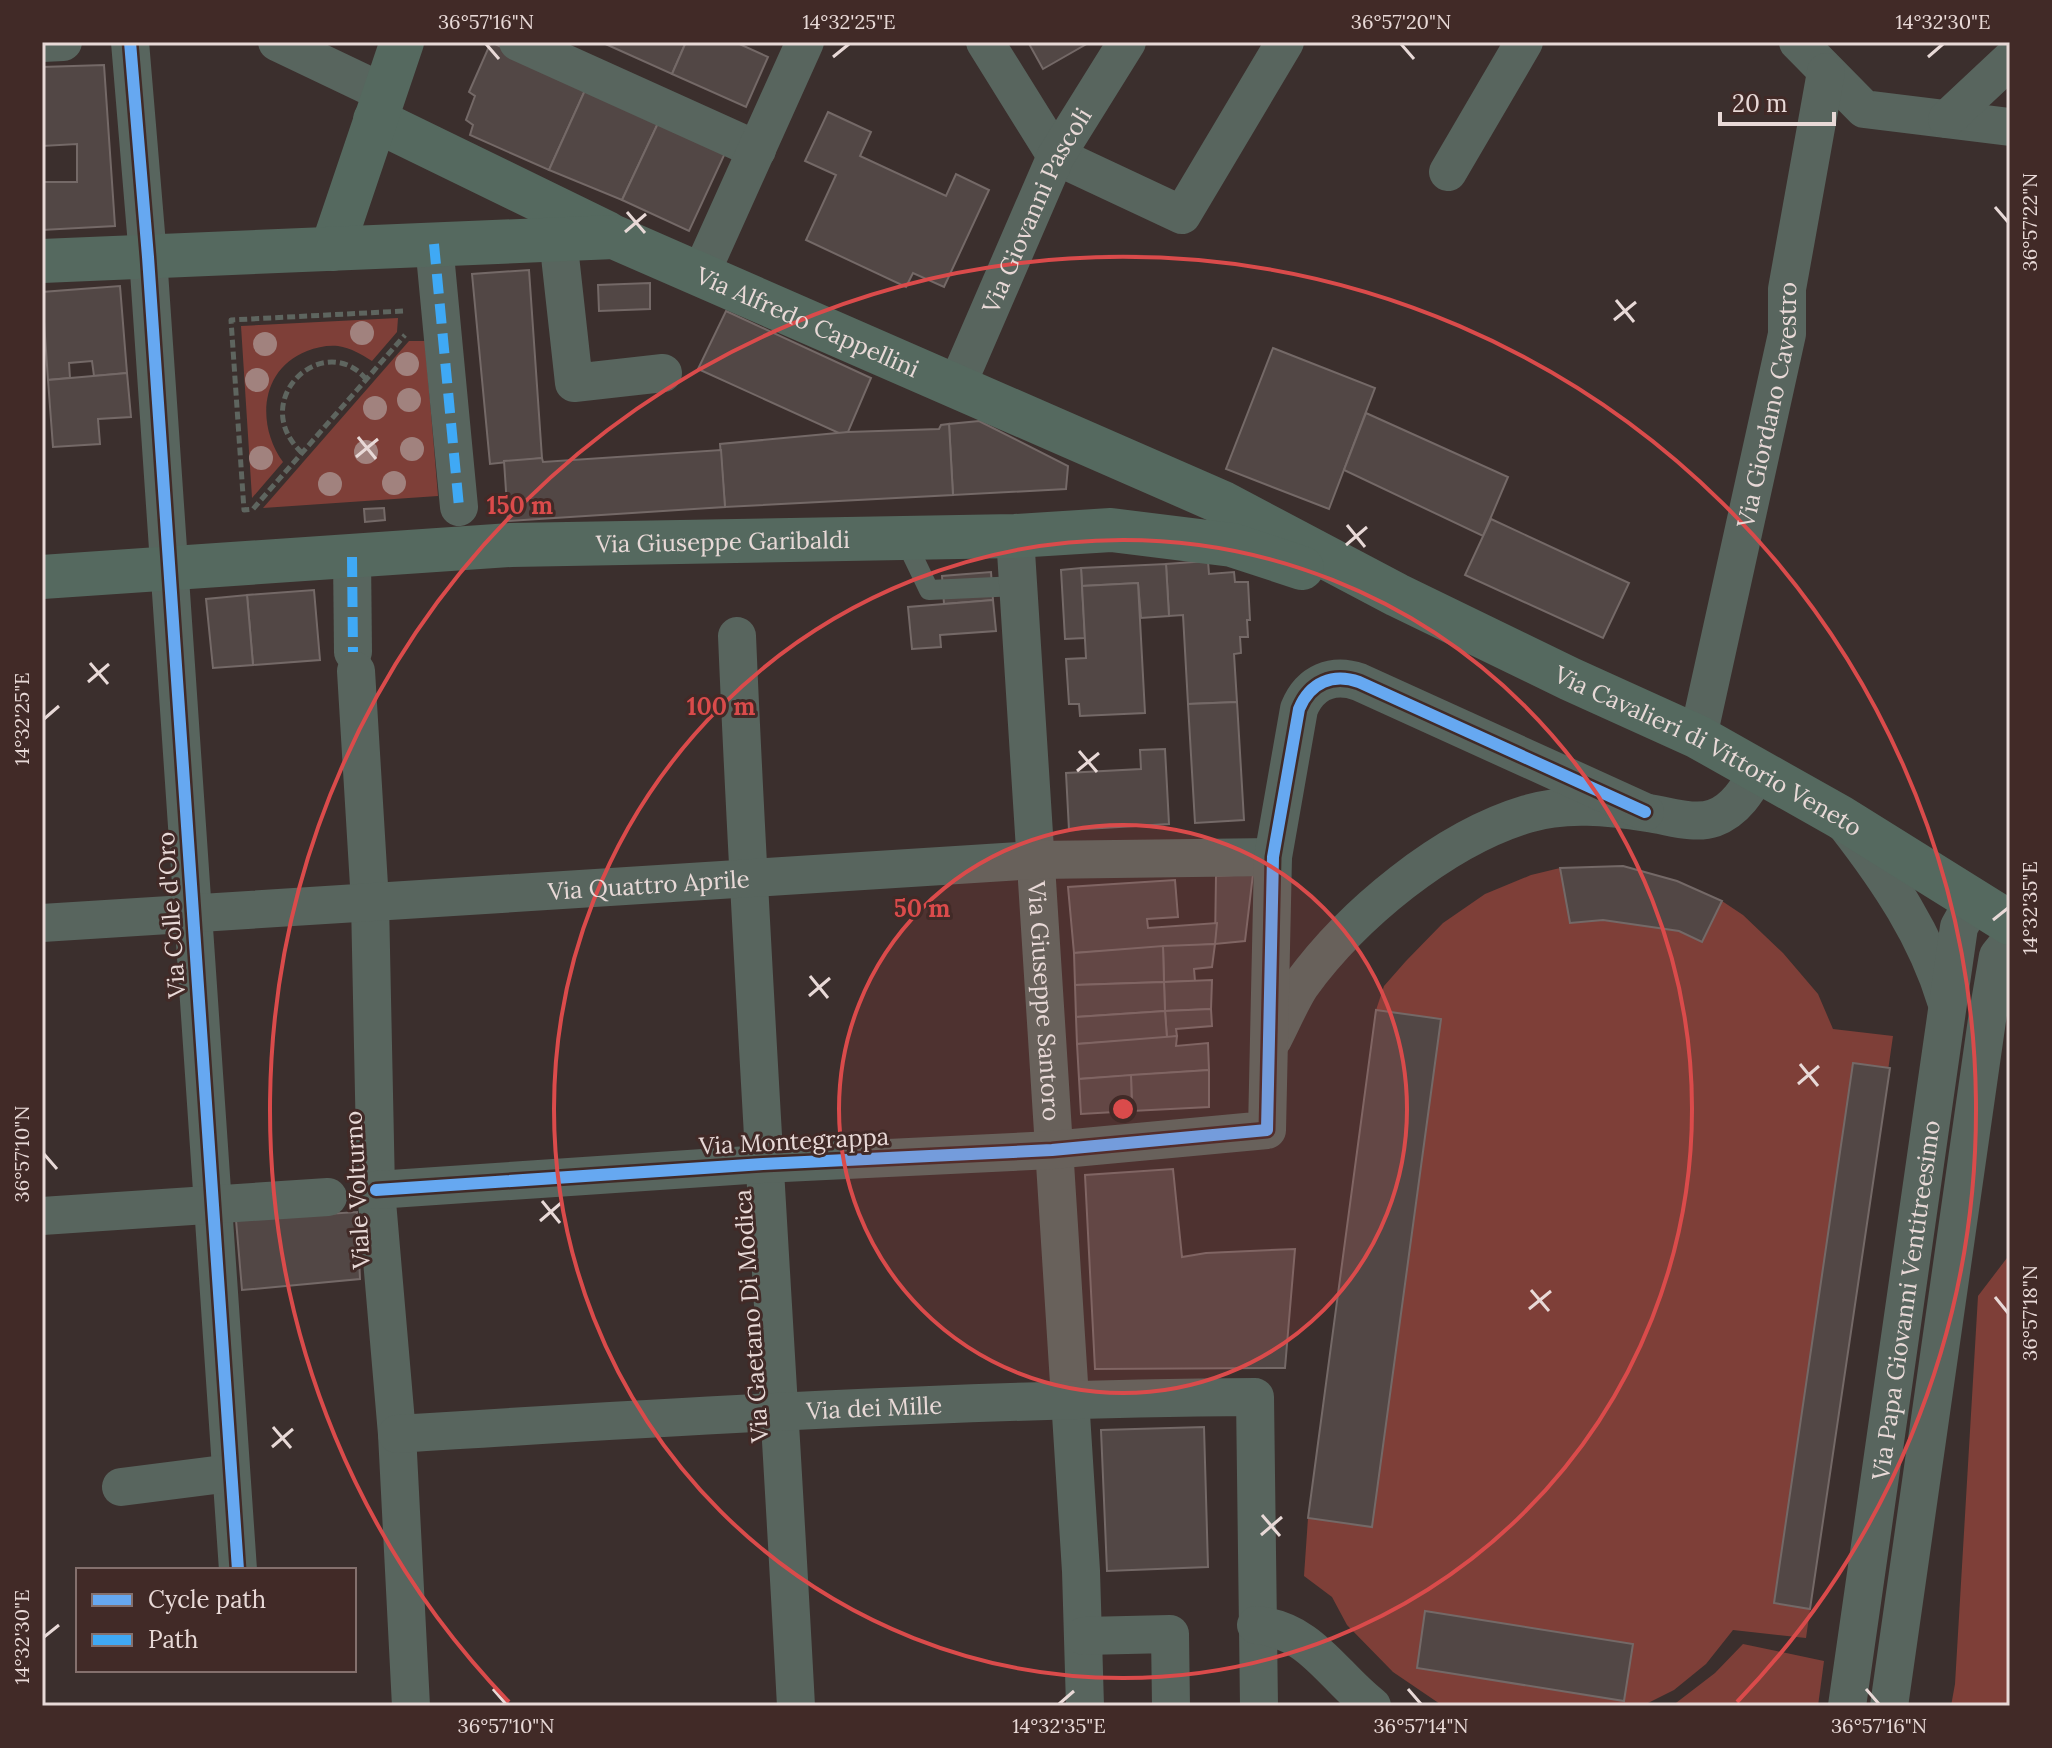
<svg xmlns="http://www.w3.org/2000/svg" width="2052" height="1748" font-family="Lora,serif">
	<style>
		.green { fill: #7e3f38 }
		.building { fill: #524745; stroke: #746967; stroke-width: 2 }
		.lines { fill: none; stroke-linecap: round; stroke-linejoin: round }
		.path { stroke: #5e655f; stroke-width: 5; stroke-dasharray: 8 4; stroke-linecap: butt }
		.lane { stroke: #58655e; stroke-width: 20 }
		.street { stroke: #58655e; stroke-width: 38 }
		.secondary { stroke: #55695f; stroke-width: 44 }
		.quiet { stroke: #3fa9f5; stroke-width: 10; stroke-dasharray: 20 10; stroke-linecap: butt }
		.cycleway-casing { stroke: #412a27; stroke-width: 17 }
		.cycleway { stroke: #66a8f1; stroke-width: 12 }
		.tree { fill: #a1827e }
		.ticks { fill: none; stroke: #e8d9d7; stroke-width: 3 }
		.ring { fill: none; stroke: #da4b4b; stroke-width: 4 }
		.labels { text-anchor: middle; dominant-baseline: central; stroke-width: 6; stroke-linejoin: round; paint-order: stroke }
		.street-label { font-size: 24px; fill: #e8d9d7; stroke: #412a27 }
		.centre { fill: #da4b4b; stroke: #412a27; stroke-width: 4 }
		.ring-label { font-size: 24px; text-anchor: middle; font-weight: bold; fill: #da4b4b; stroke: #412a27; stroke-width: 6; stroke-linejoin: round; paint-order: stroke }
		.neatline { fill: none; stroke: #e8d9d7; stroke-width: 3 }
		.ticks-label { font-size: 20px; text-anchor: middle; fill: #e8d9d7 }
	</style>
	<rect width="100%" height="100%" fill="#3b2f2d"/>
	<!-- green -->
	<g class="green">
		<path d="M398 318 397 332 372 361C361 354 351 348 338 346 328 345 317 347 307 351 260 369 256 425 283 462L252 498 241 326Z"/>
		<polygon points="409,341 425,341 438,496 263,508"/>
		<polygon points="1623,866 1677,881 1722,901 1743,915 1783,953 1818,994 1833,1029 1893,1036 1806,1638 1733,1630 1706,1664 1674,1690 1642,1706 1443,1706 1393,1672 1347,1625 1332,1597 1304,1576 1308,1518 1376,1010 1384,986 1406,961 1443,923 1485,894 1531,875 1560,868"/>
		<polygon points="2010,1254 2010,1706 1951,1706 1955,1684 1978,1296"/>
		<polygon points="1743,1644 1824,1661 1818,1706 1672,1706 1715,1673"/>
	</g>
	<!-- building -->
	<g class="building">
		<polygon points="491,42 586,88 549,170 470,135 473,125 466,120 475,96 469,92"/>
		<polygon points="601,42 686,42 672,74"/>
		<polygon points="686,42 735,42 768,57 746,107 672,74"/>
		<polygon points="1028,42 1090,42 1043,69"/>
		<polygon points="104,65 115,226 42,230 42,182 77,182 77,144 42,146 42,67"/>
		<polygon points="586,88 659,121 622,200 549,170"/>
		<polygon points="828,112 871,132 860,156 946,196 956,174 989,190 944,287 913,273 906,287 806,240 836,175 805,161"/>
		<polygon points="659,121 726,151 689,231 622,200"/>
		<polygon points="529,270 542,458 490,464 472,274"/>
		<polygon points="650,283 650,309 599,311 598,285"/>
		<polygon points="120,286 127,373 94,376 92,361 69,363 70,378 48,380 42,292"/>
		<polygon points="726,311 871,378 848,432 841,434 698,369"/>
		<polygon points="1273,348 1375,388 1329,509 1226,469"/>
		<polygon points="127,373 131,417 98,419 100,444 53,447 48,380"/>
		<polygon points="1366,413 1508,477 1483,536 1344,470"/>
		<polygon points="979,421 1068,466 1066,489 953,495 949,424"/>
		<polygon points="949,424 953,495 725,507 720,444 848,432 939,429 941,425"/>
		<polygon points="721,450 725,507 508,521 504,461 542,458 543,462"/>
		<polygon points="384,508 385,520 365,522 364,509"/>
		<polygon points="1491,519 1629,583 1603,638 1465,575"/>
		<polygon points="1208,561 1209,574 1234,572 1235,582 1248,582 1250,620 1247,620 1248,637 1240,637 1241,653 1234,654 1237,702 1188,704 1183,615 1169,616 1166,564"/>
		<polygon points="1166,564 1169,616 1141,618 1138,583 1082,586 1081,568"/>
		<polygon points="1081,568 1085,638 1065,639 1061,570"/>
		<polygon points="991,572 993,600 944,604 942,576"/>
		<polygon points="1138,583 1145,713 1080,716 1079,704 1069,704 1066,659 1086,658 1082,586"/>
		<polygon points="314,590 320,660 253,665 247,595"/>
		<polygon points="247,595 253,665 213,668 206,599"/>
		<polygon points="993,600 996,631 940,635 941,647 912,649 908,607"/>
		<polygon points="1237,702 1244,820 1195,823 1188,704"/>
		<polygon points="1165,749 1169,824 1069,830 1066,773 1141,769 1140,750"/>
		<polygon points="1623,866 1677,881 1722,901 1702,942 1679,931 1603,920 1570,923 1560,868"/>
		<polygon points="1253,874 1245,941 1215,944 1216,876"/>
		<polygon points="1175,880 1178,917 1147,919 1148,928 1217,923 1215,944 1074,953 1068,887"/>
		<polygon points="1215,944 1212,967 1194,969 1195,981 1164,982 1163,946"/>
		<polygon points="1163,946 1164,982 1075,985 1074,953"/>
		<polygon points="1212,980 1211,1009 1165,1011 1164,982"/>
		<polygon points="1164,982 1165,1011 1076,1017 1075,985"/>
		<polygon points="1211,1009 1212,1026 1176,1029 1177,1036 1167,1038 1165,1011"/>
		<polygon points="1376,1010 1441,1019 1372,1527 1308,1518"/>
		<polygon points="1165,1011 1167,1038 1077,1044 1076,1017"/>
		<polygon points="1177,1036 1176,1046 1208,1043 1209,1070 1079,1079 1077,1044"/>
		<polygon points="1853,1063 1890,1068 1810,1609 1774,1603"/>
		<polygon points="1209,1070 1209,1107 1132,1111 1131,1075"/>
		<polygon points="1131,1075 1132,1111 1081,1114 1079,1079"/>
		<polygon points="1173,1169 1182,1257 1206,1253 1295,1249 1285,1368 1095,1369 1085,1175"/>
		<polygon points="357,1212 360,1279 242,1290 236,1220"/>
		<polygon points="1204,1427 1208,1567 1107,1571 1101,1430"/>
		<polygon points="1425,1611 1633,1644 1624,1701 1417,1668"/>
	</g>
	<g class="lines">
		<!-- path -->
		<g class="path">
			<polyline points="403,311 231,320 244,510 253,509 405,335"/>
			<path d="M302 453C246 400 324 329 366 379"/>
		</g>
		<!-- lane -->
		<polyline class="lane" points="904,538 929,590 1019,586"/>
		<!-- street -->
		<g class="street">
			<polyline points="130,42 148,257 238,1570"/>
			<polyline points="277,42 384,93"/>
			<polyline points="518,42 757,150"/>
			<polyline points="985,42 1056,156"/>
			<polyline points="1798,42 1864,109 2010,127"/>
			<polyline points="42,43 63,42"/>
			<polyline points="1947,119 2010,60"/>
			<polyline points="1056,156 1182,215 1285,42"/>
			<polyline points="1448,172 1524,42"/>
			<polyline points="558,238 574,383 663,373"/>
			<polyline points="434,244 459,507"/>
			<polyline points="701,273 805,42"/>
			<path id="s1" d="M957 385 1056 156 1127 42"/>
			<path id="s2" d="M1015 536 1081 1571 1085 1706"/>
			<polyline points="352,557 353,652"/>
			<path d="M737 636C752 993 777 1349 796 1706"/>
			<polyline points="356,671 370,902 376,1190 397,1434 411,1706"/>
			<path id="s3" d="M1698 737 1787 334V289L1826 72"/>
			<path d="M1847 826C1888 879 1926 935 1946 1001"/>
			<path id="s4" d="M42 923 1036 860 1273 857"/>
			<path d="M1273 1039C1282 1022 1290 1002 1301 985 1352 915 1443 839 1527 814 1565 802 1610 807 1648 813 1670 816 1694 825 1714 818 1736 810 1748 789 1759 770"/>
			<path d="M376 1190 763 1164 1052 1150 1267 1130 1273 857 1299 709C1310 682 1333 673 1359 682L1645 812"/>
			<polyline points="42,1216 328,1197"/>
			<path id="s5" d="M397 1434C683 1416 968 1399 1255 1397L1259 1706"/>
			<polyline points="121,1487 231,1473"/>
			<path d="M1256 1625C1311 1630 1332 1675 1372 1706"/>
			<polyline points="1084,1636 1170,1634 1171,1706"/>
			<path id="s6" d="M1847 1706 1959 927 1974 900"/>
			<polyline points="1889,1706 1987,1020 1998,956 2010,941"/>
		</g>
		<!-- secondary -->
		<g class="secondary">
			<polyline points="375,120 607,233"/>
			<polyline points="332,249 402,42"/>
			<path id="s7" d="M42 261 614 237 1223 503 1397 595 1570 679 1698 737 1840 817 2010 923"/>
			<path id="s8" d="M42 577 511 545 1015 536 1111 530 1232 545 1302 568"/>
		</g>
		<!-- quiet -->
		<g class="quiet">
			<polyline points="434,244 459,507"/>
			<polyline points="352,557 353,652"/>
		</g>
		<!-- cycleway casing -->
		<g class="cycleway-casing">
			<g id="cycleway">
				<polyline points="130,42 148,257 238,1570"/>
				<path d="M376 1190 763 1164 1052 1150 1267 1130 1273 857 1299 709C1310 682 1333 673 1359 682L1645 812"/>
			</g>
		</g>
		<!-- cycleway -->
		<use href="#cycleway" class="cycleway"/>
	</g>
	<!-- trees -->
	<g class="tree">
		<circle cx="362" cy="333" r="12"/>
		<circle cx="265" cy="344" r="12"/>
		<circle cx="407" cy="364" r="12"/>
		<circle cx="257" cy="380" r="12"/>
		<circle cx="409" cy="400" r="12"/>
		<circle cx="375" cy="408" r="12"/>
		<circle cx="412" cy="449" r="12"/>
		<circle cx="366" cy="452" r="12"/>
		<circle cx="261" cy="458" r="12"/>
		<circle cx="394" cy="483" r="12"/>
		<circle cx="330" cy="484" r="12"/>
	</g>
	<!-- ticks -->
	<path class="ticks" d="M486 44 499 59M1401 44 1414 59M833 57 849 44M1928 57 1943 44M1995 207 2008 222M627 212 645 233M625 232 646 214M1616 300 1634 322M1614 320 1636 302M358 437 376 459M356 457 378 439M1347 525 1365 547M1346 545 1367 527M90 663 108 684M88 682 109 664M44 719 59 706M1079 751 1097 772M1077 771 1099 753M1993 920 2008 908M810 976 828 998M809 996 830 978M1800 1064 1818 1086M1798 1084 1819 1066M44 1154 57 1169M542 1201 560 1223M540 1221 561 1203M1531 1290 1549 1311M1995 1297 2008 1313M1529 1309 1551 1291M273 1427 291 1448M272 1447 293 1429M1262 1515 1280 1536M1261 1535 1282 1517M44 1637 59 1625M493 1689 506 1704M1408 1689 1421 1704M1866 1689 1879 1704M1059 1704 1074 1691"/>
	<!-- distance rings -->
	<circle cx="1123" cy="1109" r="284" fill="#da4b4b" fill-opacity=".12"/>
	<g class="ring">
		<circle cx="1123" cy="1109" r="284"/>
		<circle cx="1123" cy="1109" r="569"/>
		<path d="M509 1702A853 853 0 1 1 1737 1702"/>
	</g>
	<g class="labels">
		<!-- street labels -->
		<g class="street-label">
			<text stroke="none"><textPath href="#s1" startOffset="192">Via Giovanni Pascoli</textPath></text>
			<text stroke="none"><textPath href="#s7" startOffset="784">Via Alfredo Cappellini</textPath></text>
			<text stroke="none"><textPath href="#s3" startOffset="340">Via Giordano Cavestro</textPath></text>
			<text stroke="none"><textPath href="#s8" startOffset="682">Via Giuseppe Garibaldi</textPath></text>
			<text stroke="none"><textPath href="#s7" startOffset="1782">Via Cavalieri di Vittorio Veneto</textPath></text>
			<text stroke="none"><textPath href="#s4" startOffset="608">Via Quattro Aprile</textPath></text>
			<text transform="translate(171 915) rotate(-94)">Via Colle d'Oro</text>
			<text stroke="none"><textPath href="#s2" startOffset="466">Via Giuseppe Santoro</textPath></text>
			<text transform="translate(794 1141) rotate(-3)">Via Montegrappa</text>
			<text transform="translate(357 1190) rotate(-93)">Viale Volturno</text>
			<text stroke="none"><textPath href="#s6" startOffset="410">Via Papa Giovanni Ventitreesimo</textPath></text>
			<text transform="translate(751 1316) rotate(-94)">Via Gaetano Di Modica</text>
			<text stroke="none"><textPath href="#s5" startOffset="478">Via dei Mille</textPath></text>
		</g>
	</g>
	<circle cx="1123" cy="1109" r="12" class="centre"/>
	<g class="ring-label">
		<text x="520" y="514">150 m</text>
		<text x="721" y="715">100 m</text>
		<text x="922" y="917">50 m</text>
	</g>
	<!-- border -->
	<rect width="2052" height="1748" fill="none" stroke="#412a27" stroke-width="88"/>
	<!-- legend -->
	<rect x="76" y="1568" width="280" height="104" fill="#412a27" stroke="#84706d" stroke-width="2"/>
	<rect x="92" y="1594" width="40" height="12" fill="#66a8f1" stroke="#84706d" stroke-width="2"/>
	<text x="148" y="1608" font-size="24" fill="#e8d9d7">Cycle path</text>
	<rect x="92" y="1634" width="40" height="12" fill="#3fa9f5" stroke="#84706d" stroke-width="2"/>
	<text x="148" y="1648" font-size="24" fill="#e8d9d7">Path</text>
	<!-- scale -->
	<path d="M1720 112v12h114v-12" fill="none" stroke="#e8d9d7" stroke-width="4"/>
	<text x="1732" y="112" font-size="24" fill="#e8d9d7" stroke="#412a27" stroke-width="6" paint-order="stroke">20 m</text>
	<rect x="44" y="44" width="1964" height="1660" class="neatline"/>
	<g class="ticks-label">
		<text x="486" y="29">36°57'16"N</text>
		<text x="849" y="29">14°32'25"E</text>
		<text x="1401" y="29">36°57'20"N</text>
		<text x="1943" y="29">14°32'30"E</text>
		<text transform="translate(2030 222) rotate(-90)" y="7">36°57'22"N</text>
		<text transform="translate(22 719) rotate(-90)" y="7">14°32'25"E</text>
		<text transform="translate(2030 908) rotate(-90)" y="7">14°32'35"E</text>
		<text transform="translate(22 1154) rotate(-90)" y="7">36°57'10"N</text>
		<text transform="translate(2030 1313) rotate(-90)" y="7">36°57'18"N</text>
		<text transform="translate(22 1637) rotate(-90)" y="7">14°32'30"E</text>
		<text x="506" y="1733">36°57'10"N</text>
		<text x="1059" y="1733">14°32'35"E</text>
		<text x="1421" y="1733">36°57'14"N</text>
		<text x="1879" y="1733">36°57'16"N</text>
	</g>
</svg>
